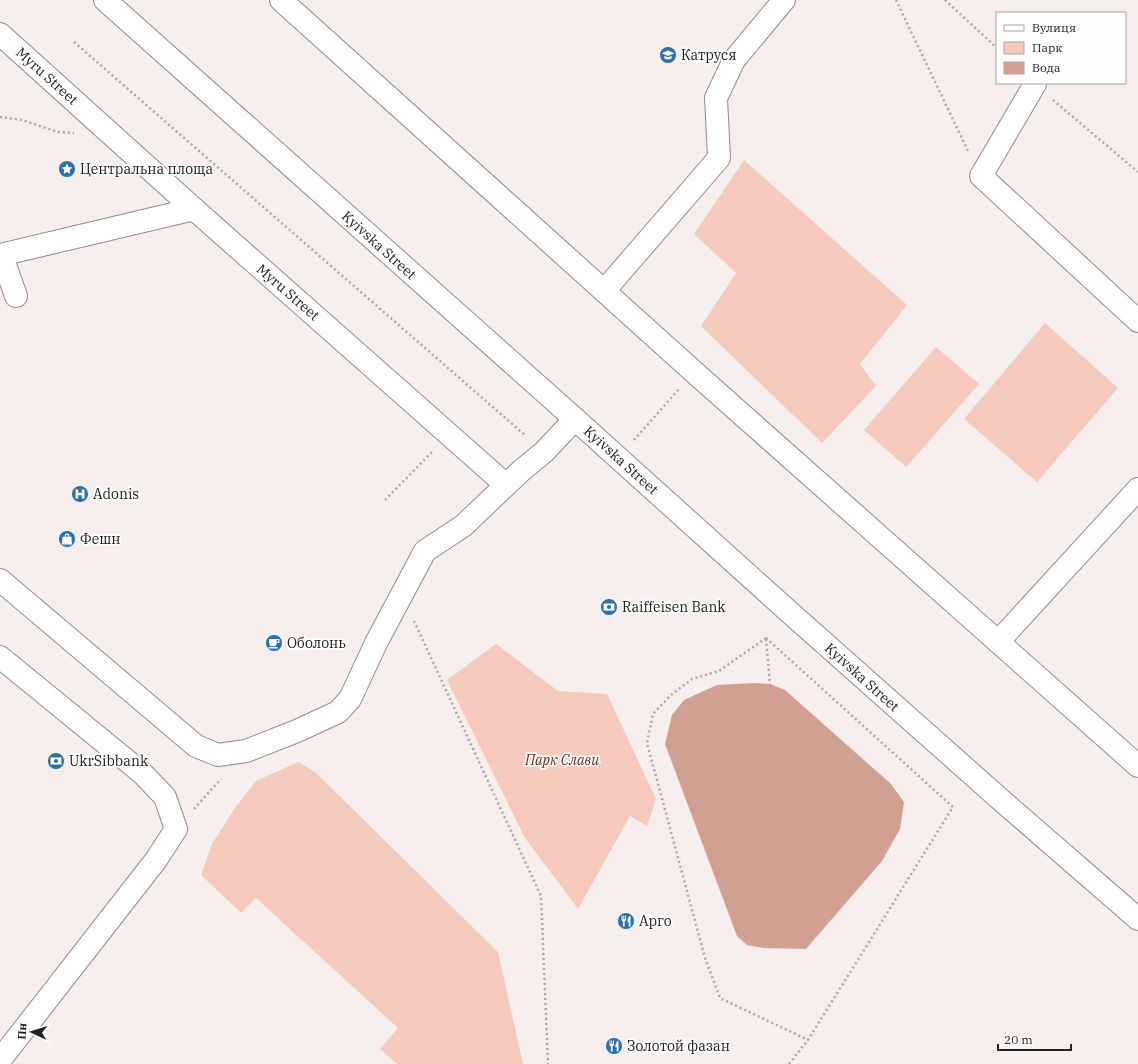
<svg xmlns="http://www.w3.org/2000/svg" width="1138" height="1064" font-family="'IBM Plex Serif',serif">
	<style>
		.green { fill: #f6c9bd }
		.water { fill: #d2a092 }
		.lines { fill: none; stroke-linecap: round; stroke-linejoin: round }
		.minor-casing { stroke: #918b8a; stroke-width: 24 }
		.major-casing { stroke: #918b8a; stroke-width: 24 }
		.path { stroke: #aea8a7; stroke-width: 2.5; stroke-dasharray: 2 3; stroke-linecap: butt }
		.minor { stroke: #fff; stroke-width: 22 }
		.major { stroke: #fff; stroke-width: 22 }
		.labels { text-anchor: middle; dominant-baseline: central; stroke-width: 3.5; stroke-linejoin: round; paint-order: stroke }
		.poi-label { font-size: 14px; fill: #232120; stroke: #fefefe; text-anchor: start }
		.street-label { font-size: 14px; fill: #232120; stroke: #fefefe }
		.park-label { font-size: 14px; font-style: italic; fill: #6a2c1c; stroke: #fefefe }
	</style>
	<rect width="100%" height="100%" fill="#f6efed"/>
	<!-- green -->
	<g class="green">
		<polygon points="744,160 907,305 860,364 876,386 822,443 701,326 736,273 694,234"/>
		<polygon points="1045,323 1118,388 1037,482 964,419"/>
		<polygon points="936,347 979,384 906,467 864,430"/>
		<polygon points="496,644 558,691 607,694 656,799 647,826 630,816 578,909 525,838 447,680"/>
		<polygon points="298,762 315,772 498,952 523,1064 397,1064 380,1049 398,1028 256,898 241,913 201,875 212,844 235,808 256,781"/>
	</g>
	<!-- water -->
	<polygon class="water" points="755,683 770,684 785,690 891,784 904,802 900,829 882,861 806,949 764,948 747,945 737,936 665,744 672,715 684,700 717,685"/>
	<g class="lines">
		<!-- minor casing -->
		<g class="minor-casing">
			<g id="minor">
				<polyline points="281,0 694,372 1138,766"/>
				<polyline points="0,34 194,209 506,485"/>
				<polyline points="1035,84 981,176 1138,321"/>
				<polyline points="0,255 194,209"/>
				<polyline points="0,256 4,262 16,296"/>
				<polyline points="604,291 719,158 716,98 734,60 784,0"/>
				<polyline points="0,580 196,746 218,755 246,751 297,731 338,712 350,699 376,643 425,551 463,526 522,470 544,452 575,419"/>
				<polyline points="998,642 1138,489"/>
				<polyline points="0,657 142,773 165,797 176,829 156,860 0,1060"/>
			</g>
		</g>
		<!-- major casing -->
		<g class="major-casing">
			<polyline id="major" points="105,0 575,419 787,610 1001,800 1138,919"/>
		</g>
		<!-- path -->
		<g class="path">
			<polyline points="896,0 968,151"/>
			<polyline points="945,0 997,48"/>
			<polyline points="74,42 526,436"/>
			<polyline points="1053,100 1138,172"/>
			<polyline points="0,117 22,120 58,132 74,133"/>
			<polyline points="634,440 679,389"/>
			<polyline points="385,500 432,452"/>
			<polyline points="414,621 541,896 548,1064"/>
			<polyline points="766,638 953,807 808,1040 789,1064"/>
			<polyline points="766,638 719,671 692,679 671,695 653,714 647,743 705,958 720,998 808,1040"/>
			<polyline points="766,639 770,684 768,709"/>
			<polyline points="194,809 221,779"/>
		</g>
		<!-- minor -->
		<use href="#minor" class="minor"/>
		<!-- major -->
		<use href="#major" class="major"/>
	</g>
	<!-- icons -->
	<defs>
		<g id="school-disc" transform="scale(0.9)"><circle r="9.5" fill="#2e71a7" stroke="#fefefe"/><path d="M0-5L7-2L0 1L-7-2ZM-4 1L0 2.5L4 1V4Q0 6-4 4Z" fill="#fff"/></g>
		<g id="sight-disc" transform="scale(0.9)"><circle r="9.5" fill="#2e71a7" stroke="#fefefe"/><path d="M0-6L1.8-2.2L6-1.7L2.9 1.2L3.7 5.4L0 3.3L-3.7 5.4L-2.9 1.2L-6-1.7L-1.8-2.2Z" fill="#fff"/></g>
		<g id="hospital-disc" transform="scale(0.9)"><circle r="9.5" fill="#2e71a7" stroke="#fefefe"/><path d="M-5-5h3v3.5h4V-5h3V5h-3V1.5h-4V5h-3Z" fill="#fff"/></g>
		<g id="shop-disc" transform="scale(0.9)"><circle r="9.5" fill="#2e71a7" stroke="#fefefe"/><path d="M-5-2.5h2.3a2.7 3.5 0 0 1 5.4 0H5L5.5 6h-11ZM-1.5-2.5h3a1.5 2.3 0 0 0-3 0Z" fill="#fff"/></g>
		<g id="bank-disc" transform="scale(0.9)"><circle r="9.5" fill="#2e71a7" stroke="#fefefe"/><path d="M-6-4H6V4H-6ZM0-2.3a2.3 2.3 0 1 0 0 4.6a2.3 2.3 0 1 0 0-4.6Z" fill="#fff"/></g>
		<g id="cafe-disc" transform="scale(0.9)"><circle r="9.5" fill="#2e71a7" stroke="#fefefe"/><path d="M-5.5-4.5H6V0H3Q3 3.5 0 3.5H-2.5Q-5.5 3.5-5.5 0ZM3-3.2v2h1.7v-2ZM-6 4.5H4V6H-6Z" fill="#fff"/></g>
		<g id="restaurant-disc" transform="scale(0.9)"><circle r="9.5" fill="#2e71a7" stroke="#fefefe"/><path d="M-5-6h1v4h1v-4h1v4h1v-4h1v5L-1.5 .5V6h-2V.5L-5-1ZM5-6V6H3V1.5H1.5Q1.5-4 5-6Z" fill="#fff"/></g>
	</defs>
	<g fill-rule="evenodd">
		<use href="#school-disc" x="668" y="55"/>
		<use href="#sight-disc" x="67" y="169"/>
		<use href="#hospital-disc" x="80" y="494"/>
		<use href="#shop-disc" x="67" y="539"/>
		<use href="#bank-disc" x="609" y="607"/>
		<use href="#cafe-disc" x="274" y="643"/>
		<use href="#bank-disc" x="56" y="761"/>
		<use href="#restaurant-disc" x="626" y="921"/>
		<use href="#restaurant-disc" x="614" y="1046"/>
	</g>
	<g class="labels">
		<!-- poi labels -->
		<g class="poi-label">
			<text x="681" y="55">Катруся</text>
			<text x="80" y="169">Центральна площа</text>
			<text x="93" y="494">Adonis</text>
			<text x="80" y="539">Фешн</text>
			<text x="622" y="607">Raiffeisen Bank</text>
			<text x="287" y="643">Оболонь</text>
			<text x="69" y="761">UkrSibbank</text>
			<text x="639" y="921">Арго</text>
			<text x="627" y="1046">Золотой фазан</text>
		</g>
		<!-- street labels -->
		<g class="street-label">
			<text transform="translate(47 76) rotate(42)">Myru Street</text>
			<text transform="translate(379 245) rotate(42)">Kyivska Street</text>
			<text transform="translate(288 292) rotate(41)">Myru Street</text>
			<text transform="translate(621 460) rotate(42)">Kyivska Street</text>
			<text transform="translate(862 677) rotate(42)">Kyivska Street</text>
		</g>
		<!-- park labels -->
		<g class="park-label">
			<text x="562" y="760">Парк Слави</text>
		</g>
	</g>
	<!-- legend -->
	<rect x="996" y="12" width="130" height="72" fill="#fefefe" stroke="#a6a6a5"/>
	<rect x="1004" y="25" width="20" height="6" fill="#ffffff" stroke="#a6a6a5"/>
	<text x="1032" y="32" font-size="12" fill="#232120">Вулиця</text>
	<rect x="1004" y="42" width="20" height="12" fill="#f6c9bd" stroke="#a6a6a5"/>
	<text x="1032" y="52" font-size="12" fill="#232120">Парк</text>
	<rect x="1004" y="62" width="20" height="12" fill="#d2a092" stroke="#a6a6a5"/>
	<text x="1032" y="72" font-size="12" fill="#232120">Вода</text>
	<!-- north arrow -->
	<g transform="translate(32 1032) rotate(274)" stroke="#fefefe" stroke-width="3" paint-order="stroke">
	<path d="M0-3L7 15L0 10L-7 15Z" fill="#232120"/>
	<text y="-6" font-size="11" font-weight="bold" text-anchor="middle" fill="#232120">Пн</text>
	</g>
	<!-- scale -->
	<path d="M998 1044v6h73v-6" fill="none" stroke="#232120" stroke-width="2"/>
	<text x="1004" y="1044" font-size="12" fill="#232120" stroke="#fefefe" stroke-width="3" paint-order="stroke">20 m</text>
</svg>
